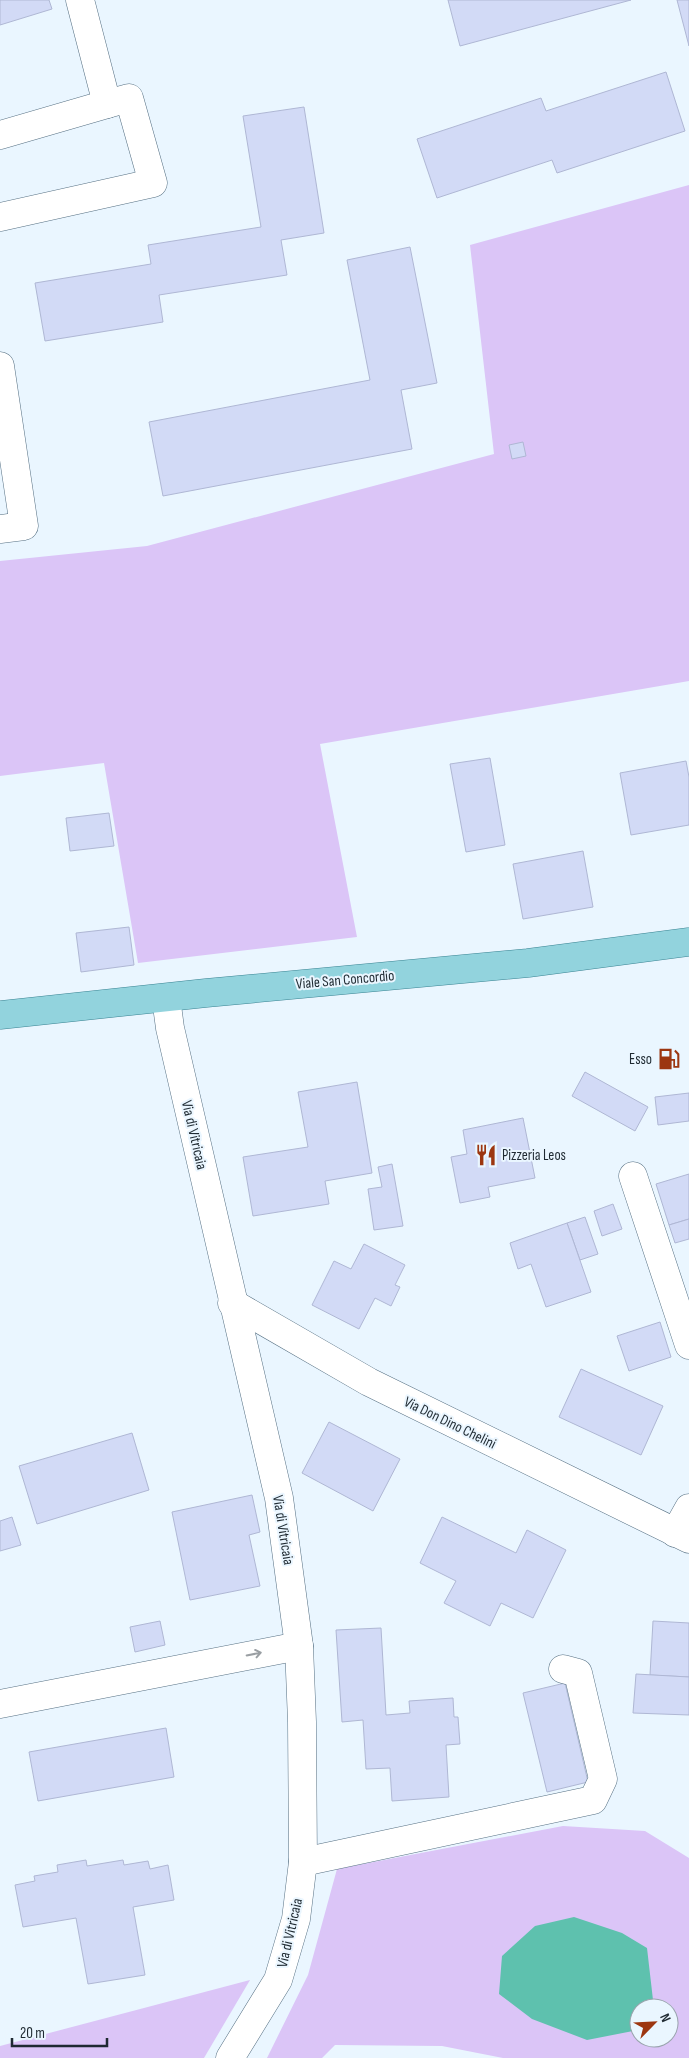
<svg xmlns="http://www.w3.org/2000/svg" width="689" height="2058" font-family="'Sofia Sans Condensed',sans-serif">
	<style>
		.green { fill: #dbc5f7; fill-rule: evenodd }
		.water { fill: #5ec1ae }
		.building { fill: #d2daf6; stroke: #afb7d4 }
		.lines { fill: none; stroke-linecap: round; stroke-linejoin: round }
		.minor-casing { stroke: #567083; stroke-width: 29 }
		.major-casing { stroke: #3b8493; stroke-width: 29 }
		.minor { stroke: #fff; stroke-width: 28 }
		.major { stroke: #92d3dd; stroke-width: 28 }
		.oneway { stroke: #9a9fa3 }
		.labels { text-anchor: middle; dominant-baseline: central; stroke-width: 4; stroke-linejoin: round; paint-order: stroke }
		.street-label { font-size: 15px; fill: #1f2a32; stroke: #eaf6ff }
		.poi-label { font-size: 15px; fill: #1f2a32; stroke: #eaf6ff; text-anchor: end }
	</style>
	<rect width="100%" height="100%" fill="#eaf6ff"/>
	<!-- green -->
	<g class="green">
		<polygon points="689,185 689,681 320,744 357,937 138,963 104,763 0,776 0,561 147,546 494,454 470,245"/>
		<path d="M563 1826 645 1831 689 1858V2058H503L442 2046 335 2045 322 2058H267L308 1975 337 1869ZM639 2008H669V2038H639Z"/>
		<polygon points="250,1980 204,2058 0,2058 0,2046"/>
	</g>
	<!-- water -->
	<polygon class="water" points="574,1917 622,1933 647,1948 653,2000 648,2008 639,2008 639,2021 633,2031 587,2040 532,2019 499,1994 502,1956 535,1926"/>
	<!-- building -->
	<g class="building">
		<polygon points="0,0 49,0 52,9 0,25"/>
		<polygon points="448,0 631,0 460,46"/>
		<polygon points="677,0 689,0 689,46"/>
		<polygon points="666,72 685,131 557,173 552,160 437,198 417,139 541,98 546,111"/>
		<polygon points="304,107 324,233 281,240 287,275 159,295 163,322 45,341 35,283 151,264 148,245 261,227 243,116"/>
		<polygon points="410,247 437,383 401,390 412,449 163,496 149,422 370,380 347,260"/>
		<polygon points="523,442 526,456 512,459 509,445"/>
		<polygon points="490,758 505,845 466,852 450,764"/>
		<polygon points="686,761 689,777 689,825 631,835 620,773"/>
		<polygon points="109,813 114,846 70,851 66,818"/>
		<polygon points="583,851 593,907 523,919 513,864"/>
		<polygon points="129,927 134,965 81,972 76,933"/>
		<polygon points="585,1072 648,1107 635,1131 572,1096"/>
		<polygon points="357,1082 372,1173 325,1181 329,1204 253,1216 243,1157 308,1147 298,1092"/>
		<polygon points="689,1093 689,1121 658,1125 655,1097"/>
		<polygon points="523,1118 535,1178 488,1187 490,1197 460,1203 451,1157 467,1154 463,1130"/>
		<polygon points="392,1164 403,1226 374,1230 368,1189 382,1187 378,1167"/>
		<polygon points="689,1174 689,1219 669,1225 656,1184"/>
		<polygon points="613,1204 622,1229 602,1236 594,1211"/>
		<polygon points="585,1217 598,1254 580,1260 567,1223"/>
		<polygon points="689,1219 689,1239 675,1243 669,1225"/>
		<polygon points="567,1223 591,1292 546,1307 531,1264 518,1269 510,1243"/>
		<polygon points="364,1244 405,1265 395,1285 400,1287 391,1306 375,1298 359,1329 312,1305 334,1261 351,1269"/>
		<polygon points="660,1322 671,1357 629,1371 617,1336"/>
		<polygon points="581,1369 663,1406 641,1455 559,1417"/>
		<polygon points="329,1422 400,1459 373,1511 302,1473"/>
		<polygon points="132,1433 149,1490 37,1524 19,1466"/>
		<polygon points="252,1495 260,1532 249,1535 260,1586 190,1600 172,1512"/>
		<polygon points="12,1517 21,1545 0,1551 0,1521"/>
		<polygon points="442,1517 516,1553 527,1530 566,1550 533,1618 501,1603 490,1626 444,1603 456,1581 420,1563"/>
		<polygon points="160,1621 165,1645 135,1652 130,1627"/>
		<polygon points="653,1621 689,1623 689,1677 650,1675"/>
		<polygon points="381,1628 386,1715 410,1713 409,1701 453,1698 454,1717 458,1717 460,1744 446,1745 449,1797 392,1801 390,1768 366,1769 363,1720 342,1722 336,1630"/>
		<polygon points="636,1674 689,1677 689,1715 633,1713"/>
		<polygon points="565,1683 588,1782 547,1792 523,1693"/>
		<polygon points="166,1728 174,1777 38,1801 29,1752"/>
		<polygon points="86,1860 87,1866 123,1860 124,1865 148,1861 150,1869 168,1865 174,1900 133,1907 145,1975 88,1984 76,1918 23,1927 15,1885 35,1881 34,1876 58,1872 57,1865"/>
	</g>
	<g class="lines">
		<!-- minor casing -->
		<g class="minor-casing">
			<g id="minor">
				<polyline points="0,135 107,104 80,0"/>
				<polyline points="0,217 153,183 129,98 107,104"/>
				<polyline points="0,366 24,526 0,529"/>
				<polyline points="166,998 170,1028 279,1498 299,1646 302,1722 303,1862 296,1919 278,1980 230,2058"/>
				<polyline points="633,1176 689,1345"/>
				<polyline points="232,1303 369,1382 689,1539"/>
				<polyline points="675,1533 689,1508"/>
				<polyline points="0,1704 299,1646"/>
				<polyline points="303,1862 593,1800 603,1779 578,1673 563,1669"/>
			</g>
		</g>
		<!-- major casing -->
		<g class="major-casing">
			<polyline id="major" points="0,1015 206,993 528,963 689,942"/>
		</g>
		<!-- minor -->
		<use href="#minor" class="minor"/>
		<!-- major -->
		<use href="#major" class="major"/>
	</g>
	<!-- one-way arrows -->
	<defs><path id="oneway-shaft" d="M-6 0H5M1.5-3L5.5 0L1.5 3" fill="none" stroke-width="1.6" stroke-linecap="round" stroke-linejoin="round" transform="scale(1.25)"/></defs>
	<use class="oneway" href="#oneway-shaft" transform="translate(254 1654) rotate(-11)"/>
	<!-- icons -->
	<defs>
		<g id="fuel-bare" transform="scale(1.725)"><path d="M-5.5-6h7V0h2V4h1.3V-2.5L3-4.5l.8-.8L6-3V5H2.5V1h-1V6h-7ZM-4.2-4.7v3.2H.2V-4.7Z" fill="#9c3610" stroke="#eaf6ff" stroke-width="2.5" paint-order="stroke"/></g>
		<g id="restaurant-bare" transform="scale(1.725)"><path d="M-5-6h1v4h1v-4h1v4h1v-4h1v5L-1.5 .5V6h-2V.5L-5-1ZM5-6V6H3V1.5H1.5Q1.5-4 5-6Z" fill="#9c3610" stroke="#eaf6ff" stroke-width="2.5" paint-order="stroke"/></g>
	</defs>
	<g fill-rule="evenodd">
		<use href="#fuel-bare" x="669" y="1059"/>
		<use href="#restaurant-bare" x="486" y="1155"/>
	</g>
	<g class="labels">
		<!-- street labels -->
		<g class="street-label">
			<text transform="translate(345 980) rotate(-5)">Viale San Concordio</text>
			<text transform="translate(194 1135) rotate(77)">Via di Vitricaia</text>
			<text transform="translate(450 1423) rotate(26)">Via Don Dino Chelini</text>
			<text transform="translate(283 1530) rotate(81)">Via di Vitricaia</text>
			<text transform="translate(290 1933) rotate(-77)">Via di Vitricaia</text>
		</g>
		<!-- poi labels -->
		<g class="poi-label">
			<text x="652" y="1059">Esso</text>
			<text x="502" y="1155" text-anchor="start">Pizzeria Leos</text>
		</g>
	</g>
	<!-- north arrow -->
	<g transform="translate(654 2023) rotate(66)"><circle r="24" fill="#eaf6ff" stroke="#99a4ad"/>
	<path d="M0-4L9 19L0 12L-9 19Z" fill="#9c3610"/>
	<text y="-8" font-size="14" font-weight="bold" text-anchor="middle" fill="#1f2a32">N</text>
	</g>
	<!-- scale -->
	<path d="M12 2038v8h95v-8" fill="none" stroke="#1f2a32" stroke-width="2.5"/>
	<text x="20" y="2038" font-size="15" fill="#1f2a32" stroke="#eaf6ff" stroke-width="4" paint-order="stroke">20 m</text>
</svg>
